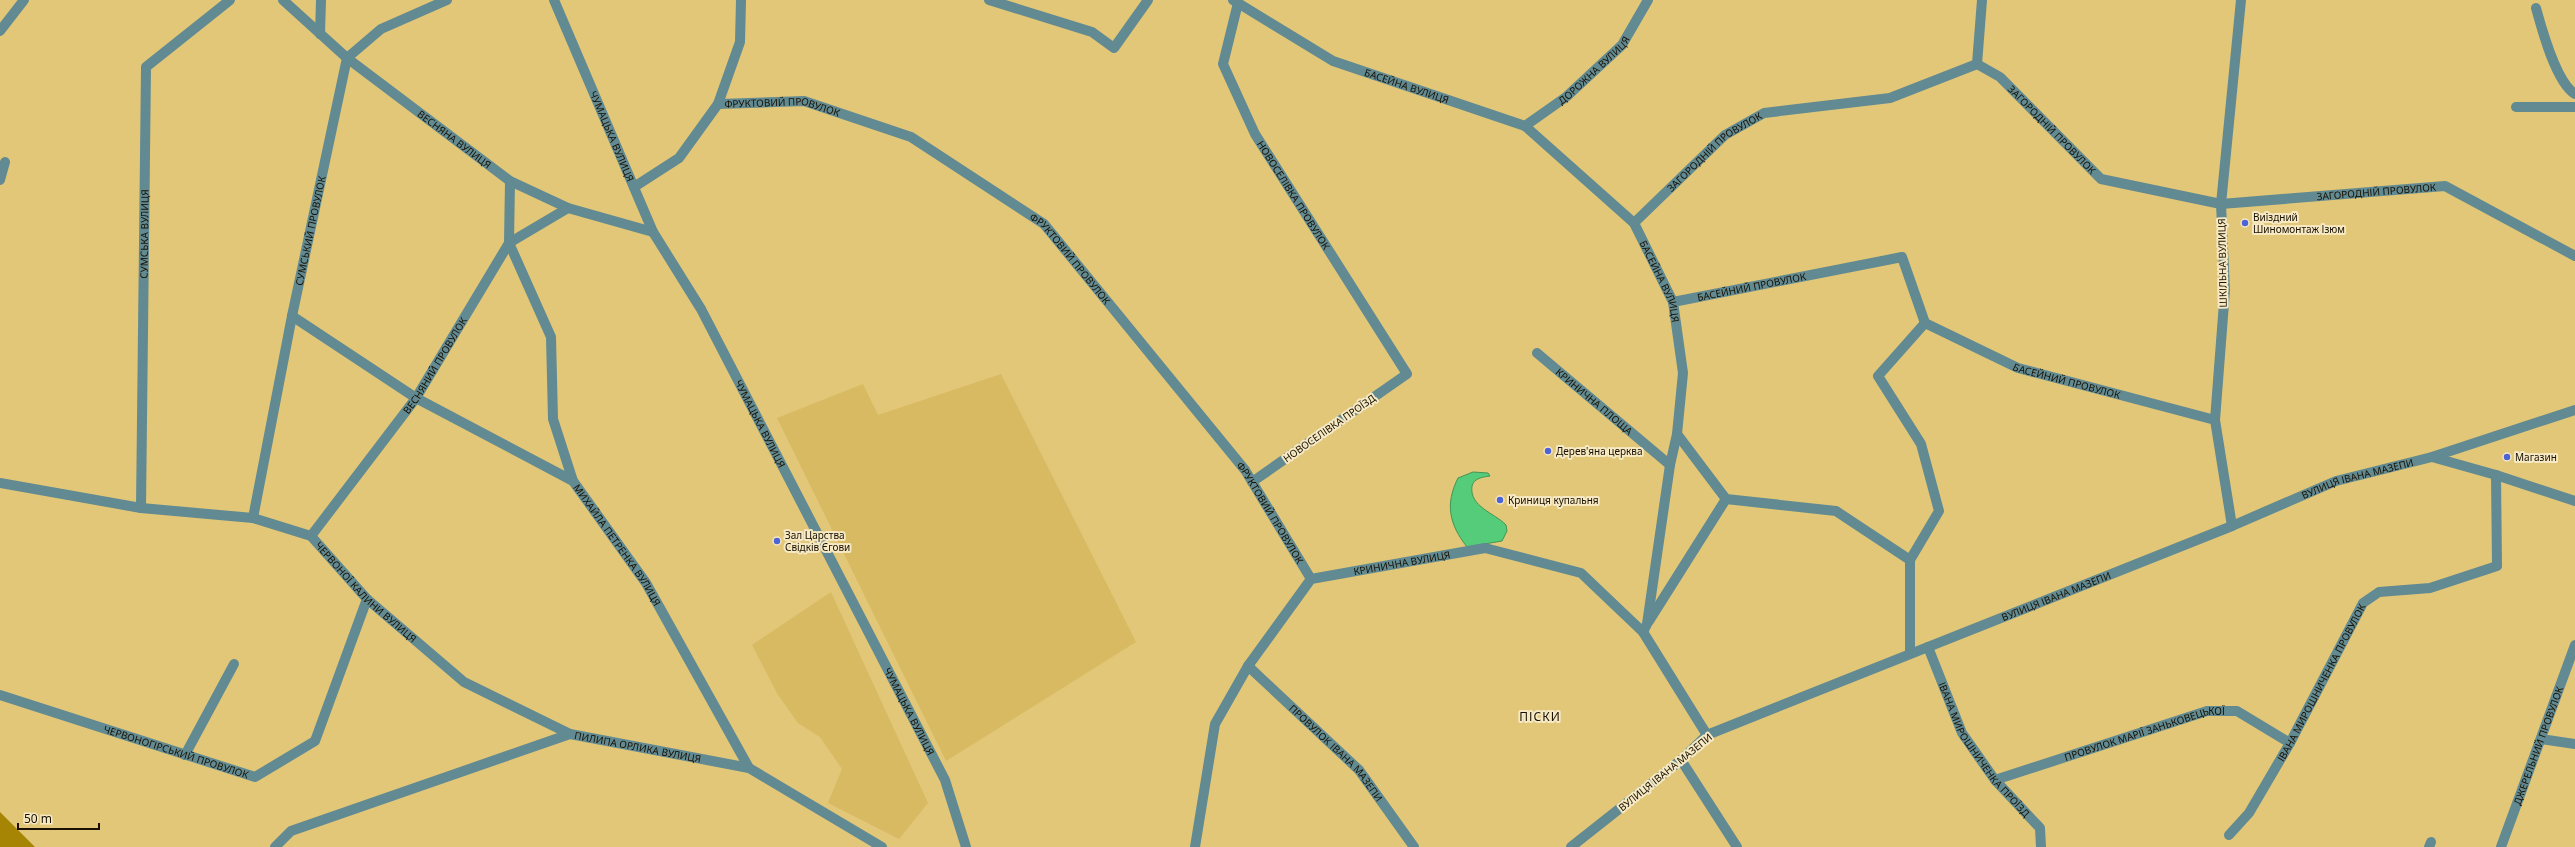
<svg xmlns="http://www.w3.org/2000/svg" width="2575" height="847" font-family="'Noto Sans',sans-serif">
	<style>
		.built { fill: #d8ba62 }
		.forest { fill: #a68505 }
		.water { fill: #55cc7a; stroke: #439455 }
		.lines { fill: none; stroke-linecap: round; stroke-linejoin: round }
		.minor { stroke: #618a92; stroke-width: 10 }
		.poi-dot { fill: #4d64d9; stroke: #f6e9c3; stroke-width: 1.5 }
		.labels { text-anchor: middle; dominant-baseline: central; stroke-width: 4; stroke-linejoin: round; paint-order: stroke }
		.street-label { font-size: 10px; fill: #181000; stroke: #f6e9c3 }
		.poi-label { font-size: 10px; fill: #181000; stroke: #f6e9c3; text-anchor: start }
		.quarter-label { font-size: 12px; letter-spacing: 1px; fill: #181000; stroke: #f6e9c3 }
	</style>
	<rect width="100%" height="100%" fill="#e2c778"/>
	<!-- built -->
	<g class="built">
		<polygon points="1001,374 1136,642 946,761 777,418 863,384 878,415"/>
		<polygon points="831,592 928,803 899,839 828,803 842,769 820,737 798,723 778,695 752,645"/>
	</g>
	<!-- forest -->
	<polygon class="forest" points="0,812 35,847 0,847"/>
	<!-- water -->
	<path class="water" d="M1473 472 1488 473 1490 476C1483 477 1474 478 1472 486 1469 507 1495 513 1506 525L1507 531 1502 541 1467 547C1449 524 1445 504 1458 478Z"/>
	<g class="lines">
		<!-- minor -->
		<g class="minor">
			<path id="s1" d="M283 0 347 58 510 181 568 208 653 232"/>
			<path id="s2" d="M554 0 653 232 701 309 945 780 966 847"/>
			<polyline points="989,0 1092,32 1114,48 1148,0"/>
			<path id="s3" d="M1233 0 1333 61 1525 126 1634 223 1673 302 1683 373 1677 434 1726 499 1836 511 1910 560V653"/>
			<path id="s4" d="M1238 3 1223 64 1255 134 1407 374 1252 482"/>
			<path d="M2536 8C2542 30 2556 82 2575 94"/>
			<polyline points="0,31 24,0"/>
			<polyline points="320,34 321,0"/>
			<polyline points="1977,64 1982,0"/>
			<path id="s5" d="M718 104 804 101 911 137 1044 224 1245 470 1311 579"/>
			<polyline points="2516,107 2575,107"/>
			<path id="s6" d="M1525 126 1566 97 1622 45 1648 0"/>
			<polyline points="0,180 5,162"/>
			<polyline points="510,181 509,243 551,337 553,419 573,481"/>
			<polyline points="634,187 679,158 718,104 740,42 741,0"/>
			<path id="s7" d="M1634 223 1725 135 1764 113 1890 98 1977 64 2000 77 2101 179 2221 204 2445 186 2575 256"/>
			<path id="s8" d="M1673 302 1902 257 1925 323 2018 368 2215 420"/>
			<path id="s9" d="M292 316 416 398 573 481 646 583 749 768"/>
			<path id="s10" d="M1537 353 1670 465"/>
			<polyline points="2432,457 2496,475 2575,501"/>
			<path id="s11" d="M0 483 141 508 253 518 311 536 367 599 464 682 570 734"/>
			<path id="s12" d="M141 508 146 67 230 0"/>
			<path id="s13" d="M253 518 292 316 347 58 381 29 447 0"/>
			<polyline points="2232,526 2215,420 2225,290 2221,204 2241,0"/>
			<path id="s14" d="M311 536 416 398 509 243 568 208"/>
			<polyline points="1910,560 1939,511 1921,444 1878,376 1925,323"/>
			<polyline points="1649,621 1726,499"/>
			<polyline points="1643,632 1647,624 1670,465 1677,434"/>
			<path id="s15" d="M1928 647 1962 733 1995 780 2040 828 2041 847"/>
			<path id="s16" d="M1248 666 1359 770 1414 847"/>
			<path id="s17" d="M0 695 255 777 315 741 367 599"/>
			<polyline points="2541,739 2575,744"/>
			<polyline points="185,755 234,664"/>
			<polyline points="1681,760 1737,847"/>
			<path id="s18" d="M1995 780 2207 711H2237L2290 743"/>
			<path id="s19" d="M2229 835 2249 813 2290 743 2363 603 2379 592 2430 588 2497 566 2496 475"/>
			<path id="s20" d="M275 847 291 831 570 734 749 768 882 847"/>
			<path id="s21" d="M1195 847 1215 724 1248 666 1311 579 1485 548 1581 573 1643 632 1707 735"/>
			<path id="s22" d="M1571 847 1681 760 1707 735 2232 526 2336 481 2432 457 2575 410"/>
			<polyline points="2429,847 2431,842"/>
			<path id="s23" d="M2501 847 2575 645"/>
		</g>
	</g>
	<!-- markers -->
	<g class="poi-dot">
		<circle cx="2245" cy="223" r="4"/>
		<circle cx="1548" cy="451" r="4"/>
		<circle cx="2507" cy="457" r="4"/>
		<circle cx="1500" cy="500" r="4"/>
		<circle cx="777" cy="541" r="4"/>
	</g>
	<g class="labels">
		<!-- street labels -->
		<g class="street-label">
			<text stroke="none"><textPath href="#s6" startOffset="89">ДОРОЖНА ВУЛИЦЯ</textPath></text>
			<text stroke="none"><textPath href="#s3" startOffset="195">БАСЕЙНА ВУЛИЦЯ</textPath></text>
			<text stroke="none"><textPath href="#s5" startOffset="65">ФРУКТОВИЙ ПРОВУЛОК</textPath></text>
			<text stroke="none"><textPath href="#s7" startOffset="492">ЗАГОРОДНІЙ ПРОВУЛОК</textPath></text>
			<text stroke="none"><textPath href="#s2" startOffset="148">ЧУМАЦЬКА ВУЛИЦЯ</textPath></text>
			<text stroke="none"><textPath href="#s1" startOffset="221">ВЕСНЯНА ВУЛИЦЯ</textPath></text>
			<text stroke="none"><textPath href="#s7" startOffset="108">ЗАГОРОДНІЙ ПРОВУЛОК</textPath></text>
			<text stroke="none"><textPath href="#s7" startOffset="840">ЗАГОРОДНІЙ ПРОВУЛОК</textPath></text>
			<text stroke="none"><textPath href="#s4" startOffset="212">НОВОСЕЛІВКА ПРОВУЛОК</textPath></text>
			<text stroke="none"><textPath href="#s13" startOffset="293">СУМСЬКИЙ ПРОВУЛОК</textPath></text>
			<text stroke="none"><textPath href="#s12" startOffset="274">СУМСЬКА ВУЛИЦЯ</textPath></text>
			<text stroke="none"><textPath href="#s5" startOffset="401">ФРУКТОВИЙ ПРОВУЛОК</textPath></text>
			<text transform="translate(2222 263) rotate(-91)">ШКІЛЬНА ВУЛИЦЯ</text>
			<text stroke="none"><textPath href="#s3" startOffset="530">БАСЕЙНА ВУЛИЦЯ</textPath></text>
			<text stroke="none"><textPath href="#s8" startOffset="80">БАСЕЙНИЙ ПРОВУЛОК</textPath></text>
			<text stroke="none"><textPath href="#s14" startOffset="211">ВЕСНЯНИЙ ПРОВУЛОК</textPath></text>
			<text stroke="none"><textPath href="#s8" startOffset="457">БАСЕЙНИЙ ПРОВУЛОК</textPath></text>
			<text stroke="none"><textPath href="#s10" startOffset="75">КРИНИЧНА ПЛОЩА</textPath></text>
			<text stroke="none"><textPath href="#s2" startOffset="472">ЧУМАЦЬКА ВУЛИЦЯ</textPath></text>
			<text transform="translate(1329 428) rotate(-35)">НОВОСЕЛІВКА ПРОЇЗД</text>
			<text stroke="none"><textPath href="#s22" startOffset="876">ВУЛИЦЯ ІВАНА МАЗЕПИ</textPath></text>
			<text stroke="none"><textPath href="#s5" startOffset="725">ФРУКТОВИЙ ПРОВУЛОК</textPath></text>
			<text stroke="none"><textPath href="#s9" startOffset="404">МИХАЙЛА ПЕТРЕНКА ВУЛИЦЯ</textPath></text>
			<text stroke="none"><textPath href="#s21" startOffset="391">КРИНИЧНА ВУЛИЦЯ</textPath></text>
			<text stroke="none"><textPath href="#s11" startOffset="395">ЧЕРВОНОЇ КАЛИНИ ВУЛИЦЯ</textPath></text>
			<text stroke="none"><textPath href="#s22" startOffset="552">ВУЛИЦЯ ІВАНА МАЗЕПИ</textPath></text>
			<text stroke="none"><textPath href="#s19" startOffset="179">ІВАНА МИРОШНИЧЕНКА ПРОВУЛОК</textPath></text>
			<text stroke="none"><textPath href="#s2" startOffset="796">ЧУМАЦЬКА ВУЛИЦЯ</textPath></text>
			<text stroke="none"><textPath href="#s18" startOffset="157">ПРОВУЛОК МАРІЇ ЗАНЬКОВЕЦЬКОЇ</textPath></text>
			<text stroke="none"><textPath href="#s23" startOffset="108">ДЖЕРЕЛЬНИЙ ПРОВУЛОК</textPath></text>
			<text stroke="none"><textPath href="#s20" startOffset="387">ПИЛИПА ОРЛИКА ВУЛИЦЯ</textPath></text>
			<text stroke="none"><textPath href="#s15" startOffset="118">ІВАНА МИРОШНИЧЕНКА ПРОЇЗД</textPath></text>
			<text stroke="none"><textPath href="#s17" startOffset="185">ЧЕРВОНОГІРСЬКИЙ ПРОВУЛОК</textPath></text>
			<text stroke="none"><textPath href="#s16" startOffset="124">ПРОВУЛОК ІВАНА МАЗЕПИ</textPath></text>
			<text transform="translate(1665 772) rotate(-39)">ВУЛИЦЯ ІВАНА МАЗЕПИ</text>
		</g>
		<!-- poi labels -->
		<g class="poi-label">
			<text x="2253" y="217">Виїздний<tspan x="2253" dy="12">Шиномонтаж Ізюм</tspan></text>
			<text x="1556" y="451">Дерев'яна церква</text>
			<text x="2515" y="457">Магазин</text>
			<text x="1508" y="500">Криниця купальня</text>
			<text x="785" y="535">Зал Царства<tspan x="785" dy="12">Свідків Єгови</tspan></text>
		</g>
		<!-- quarter labels -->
		<g class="quarter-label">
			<text x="1540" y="716">ПІСКИ</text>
		</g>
	</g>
	<!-- scale -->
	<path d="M18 823v6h81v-6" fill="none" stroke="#181000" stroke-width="2"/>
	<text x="24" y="823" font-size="12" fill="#181000" stroke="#f6e9c3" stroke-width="3" paint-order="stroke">50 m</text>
</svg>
